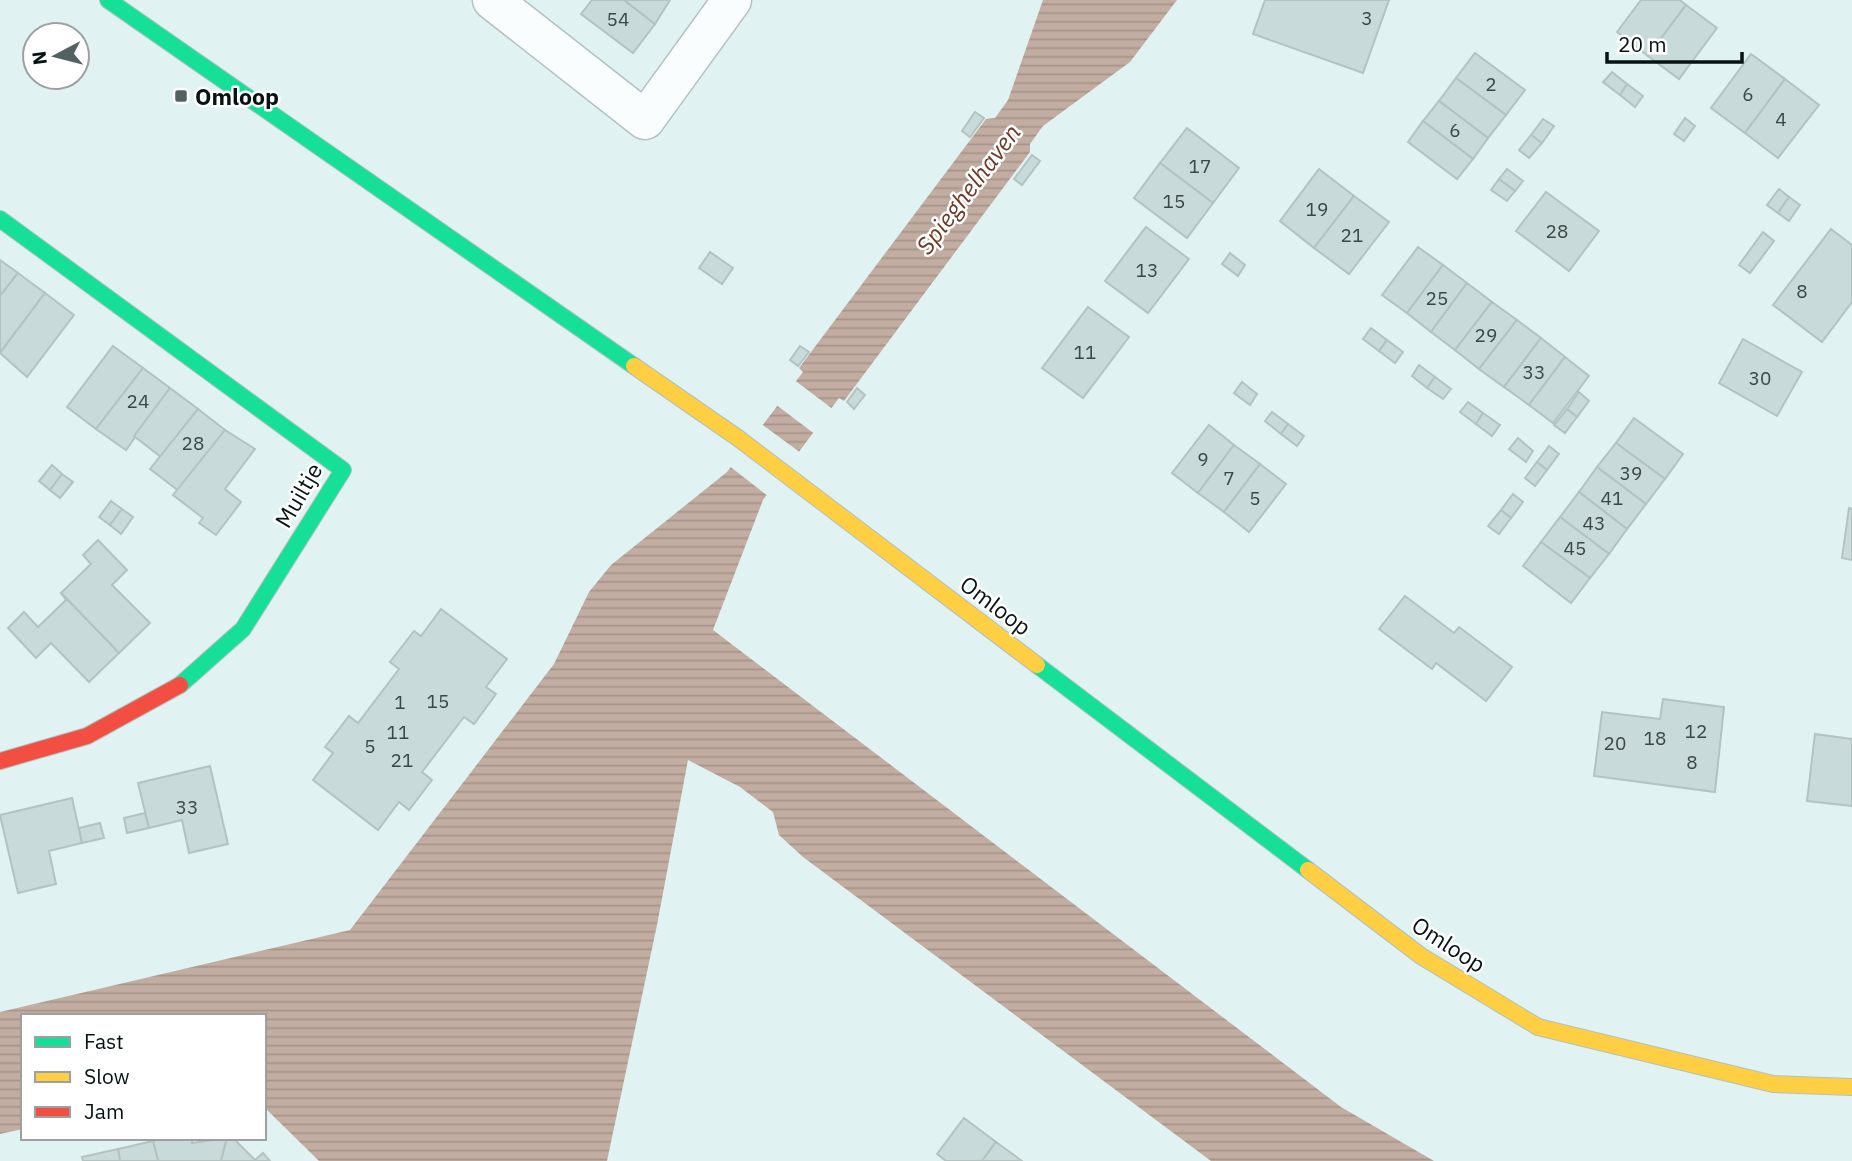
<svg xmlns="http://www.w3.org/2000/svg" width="1852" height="1161" font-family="'IBM Plex Sans',sans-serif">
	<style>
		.water { fill: url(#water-rules) }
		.pier { fill: #e0f3f2 }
		.building { fill: #c8dad9; stroke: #b3c3c2; stroke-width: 2 }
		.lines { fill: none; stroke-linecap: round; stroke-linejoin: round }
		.street-casing { stroke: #b2c0bf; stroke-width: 41 }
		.fast-casing { stroke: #b2c0bf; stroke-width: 18 }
		.slow-casing { stroke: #b2c0bf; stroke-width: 18 }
		.jam-casing { stroke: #b2c0bf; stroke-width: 18 }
		.street { stroke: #fafdfd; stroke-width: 38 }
		.fast { stroke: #16e098; stroke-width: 16 }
		.slow { stroke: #ffcf43; stroke-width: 16 }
		.jam { stroke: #f24e42; stroke-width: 16 }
		.poi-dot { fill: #536160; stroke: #fff; stroke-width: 2.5 }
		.labels { text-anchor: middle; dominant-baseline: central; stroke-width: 5; stroke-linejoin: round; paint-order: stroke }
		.number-label { font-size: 19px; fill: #394746 }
		.poi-label { font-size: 23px; font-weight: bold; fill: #071312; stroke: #fff; text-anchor: start }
		.street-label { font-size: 23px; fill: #071312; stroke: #fff }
		.water-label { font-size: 24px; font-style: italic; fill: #6d3723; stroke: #fff }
	</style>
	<defs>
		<pattern id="water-rules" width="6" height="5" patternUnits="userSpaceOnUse" patternTransform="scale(1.75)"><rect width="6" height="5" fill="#c3ada2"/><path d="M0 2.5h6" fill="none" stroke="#a6948a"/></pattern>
	</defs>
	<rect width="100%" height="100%" fill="#e0f3f2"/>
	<!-- water -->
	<polygon class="water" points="1043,0 1177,0 1130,62 1043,126 1030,144 1030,152 844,401 839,398 763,500 713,630 1341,1107 1434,1161 1211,1161 803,857 779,835 773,812 740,787 688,760 657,925 607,1161 319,1161 264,1107 264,1016 23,1016 23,1129 0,1134 0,1012 350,930 554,664 589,592 611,565 727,472 803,372 799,368 986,119 995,118 1008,100"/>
	<!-- pier -->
	<g class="pier">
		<polygon points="793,379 834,410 816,435 775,404"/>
		<polygon points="760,423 801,453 769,497 728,465"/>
	</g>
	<!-- building -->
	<g class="building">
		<polygon points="592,0 624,0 655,24 633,53 581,14"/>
		<polygon points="624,0 670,0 655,24"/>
		<polygon points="1265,0 1389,0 1363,73 1253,34"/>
		<polygon points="1641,0 1680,0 1686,5 1648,56 1617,32"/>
		<polygon points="1686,5 1717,28 1679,79 1648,56"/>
		<polygon points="1475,53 1525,90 1506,115 1456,78"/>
		<polygon points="1751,54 1785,79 1745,133 1711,108"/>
		<polygon points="1612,72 1627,84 1620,95 1603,82"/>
		<polygon points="1456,78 1506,115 1488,138 1439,101"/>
		<polygon points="1785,79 1819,105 1778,158 1745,133"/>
		<polygon points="1627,84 1643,96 1635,107 1620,95"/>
		<polygon points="1439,101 1488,138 1473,159 1423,121"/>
		<polygon points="975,112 984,118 970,137 962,131"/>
		<polygon points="1685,118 1695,126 1684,141 1674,134"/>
		<polygon points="1543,119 1554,126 1542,143 1531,135"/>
		<polygon points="1423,121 1473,159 1457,179 1408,142"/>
		<polygon points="1187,128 1239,168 1213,203 1160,163"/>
		<polygon points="1531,135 1542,143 1529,158 1519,150"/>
		<polygon points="1032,155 1040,161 1022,185 1014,179"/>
		<polygon points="1160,163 1213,203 1187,238 1134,198"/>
		<polygon points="1319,169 1354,196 1314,248 1280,221"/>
		<polygon points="1507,169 1523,181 1515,191 1499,179"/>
		<polygon points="1499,179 1515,191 1507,201 1491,190"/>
		<polygon points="1779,189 1789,197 1778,213 1767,205"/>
		<polygon points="1546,192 1599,231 1569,271 1516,231"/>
		<polygon points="1354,196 1389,222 1349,274 1314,248"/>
		<polygon points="1789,197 1800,205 1789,221 1778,213"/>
		<polygon points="1146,227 1189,259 1148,313 1105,281"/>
		<polygon points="1831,229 1852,245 1852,302 1822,342 1773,305"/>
		<polygon points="1763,232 1774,241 1750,273 1739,265"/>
		<polygon points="1418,247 1443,265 1407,313 1382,295"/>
		<polygon points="710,252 733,268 722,284 699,268"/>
		<polygon points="1230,253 1245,265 1238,276 1222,264"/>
		<polygon points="0,260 18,273 0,296"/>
		<polygon points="1443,265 1467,283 1431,332 1407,313"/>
		<polygon points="18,273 45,293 0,353 0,296"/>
		<polygon points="1467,283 1492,302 1455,350 1431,332"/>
		<polygon points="45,293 74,315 27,377 0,353"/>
		<polygon points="1492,302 1517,320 1479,369 1455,350"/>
		<polygon points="1088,307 1129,337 1083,398 1042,368"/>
		<polygon points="1517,320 1541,338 1504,387 1479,369"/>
		<polygon points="1371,328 1387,340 1379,351 1363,339"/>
		<polygon points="1541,338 1565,357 1529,405 1504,387"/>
		<polygon points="1743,339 1802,372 1777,416 1719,383"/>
		<polygon points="1387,340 1403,352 1395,363 1379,351"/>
		<polygon points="113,346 143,368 96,429 67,407"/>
		<polygon points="800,346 809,352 798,366 790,360"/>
		<polygon points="1565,357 1589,376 1553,423 1529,405"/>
		<polygon points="1419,365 1435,377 1427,388 1412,376"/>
		<polygon points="143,368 170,388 126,450 96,429"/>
		<polygon points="1435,377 1451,389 1443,399 1427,388"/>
		<polygon points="1242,382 1257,394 1250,405 1234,393"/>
		<polygon points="170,388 198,409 161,457 134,436"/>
		<polygon points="857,388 865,395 854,409 847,402"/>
		<polygon points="1579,392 1589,401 1577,417 1567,409"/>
		<polygon points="1468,402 1483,413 1476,424 1460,412"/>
		<polygon points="198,409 225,430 179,491 150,469"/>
		<polygon points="1567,409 1577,417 1565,433 1554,425"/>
		<polygon points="1272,412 1288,424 1281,434 1265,421"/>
		<polygon points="1483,413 1500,425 1492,436 1476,424"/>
		<polygon points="1634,418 1683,454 1665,479 1616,443"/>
		<polygon points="1288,424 1304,436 1297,446 1281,434"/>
		<polygon points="1209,425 1234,445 1198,493 1172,473"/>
		<polygon points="225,430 255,449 225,489 241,502 216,535 199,523 203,518 173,495"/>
		<polygon points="1518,438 1533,451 1526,462 1509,449"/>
		<polygon points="1616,443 1665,479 1646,504 1597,467"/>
		<polygon points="1234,445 1260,464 1224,512 1198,493"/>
		<polygon points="1549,446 1559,454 1547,470 1537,462"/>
		<polygon points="1537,462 1547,470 1535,486 1525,478"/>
		<polygon points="1260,464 1286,484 1249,532 1224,512"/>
		<polygon points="52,465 62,474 50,490 39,481"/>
		<polygon points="1597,467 1646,504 1627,529 1579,492"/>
		<polygon points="62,474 73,482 60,498 50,490"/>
		<polygon points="1579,492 1627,529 1609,554 1560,517"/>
		<polygon points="1513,494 1523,502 1511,518 1501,510"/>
		<polygon points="111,501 122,509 110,525 99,517"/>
		<polygon points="1849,508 1852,509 1852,560 1842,558"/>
		<polygon points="122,509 133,517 121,534 110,525"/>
		<polygon points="1501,510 1511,518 1499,534 1488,526"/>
		<polygon points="1560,517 1609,554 1590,578 1541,542"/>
		<polygon points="98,540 127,570 112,585 150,623 119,653 61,593 91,564 83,555"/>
		<polygon points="1541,542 1590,578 1571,603 1523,566"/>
		<polygon points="61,593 119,653 89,682 51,643 36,658 8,628 24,612 38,627 66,600"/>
		<polygon points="1405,596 1454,633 1459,627 1512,667 1486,701 1436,663 1432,669 1379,629"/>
		<polygon points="441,609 507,659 486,687 496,694 474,724 464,717 422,772 432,780 409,810 399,802 378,830 313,780 333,753 325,747 349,716 358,723 399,669 390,662 414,631 421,636"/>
		<polygon points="1663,699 1724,707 1715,792 1594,776 1602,712 1660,719"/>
		<polygon points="1815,734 1852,739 1852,806 1807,801"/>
		<polygon points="210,766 228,844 189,853 182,820 149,828 138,783"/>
		<polygon points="72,798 82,843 49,851 56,884 18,893 0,815"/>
		<polygon points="145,813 149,828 127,833 124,818"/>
		<polygon points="100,823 104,838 82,843 79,828"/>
		<polygon points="964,1118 996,1142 982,1161 946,1161 937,1154"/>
		<polygon points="165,1138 192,1138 192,1143 227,1138 221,1161 158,1161 153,1141"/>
		<polygon points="227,1138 233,1138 255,1160 263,1153 270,1161 221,1161"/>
		<polygon points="153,1141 158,1161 120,1161 118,1149"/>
		<polygon points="996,1142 1022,1161 982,1161"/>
		<polygon points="118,1149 120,1161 83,1161 82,1157"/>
	</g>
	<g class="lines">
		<!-- street casing -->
		<g class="street-casing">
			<polyline id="street" points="492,0 645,120 732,0"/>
		</g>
		<!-- fast casing -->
		<g class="fast-casing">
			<g id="fast">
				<polyline points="108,0 634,366"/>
				<polyline points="0,219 343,470 243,629 180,685"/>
				<polyline points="1037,665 1308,870"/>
			</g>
		</g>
		<!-- slow casing -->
		<g class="slow-casing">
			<g id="slow">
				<polyline points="634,366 738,438 1037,665"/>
				<polyline points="1308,870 1421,956 1538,1027 1773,1084 1852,1087"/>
			</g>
		</g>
		<!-- jam casing -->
		<g class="jam-casing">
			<polyline id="jam" points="0,761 87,736 180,685"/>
		</g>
		<!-- street -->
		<use href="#street" class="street"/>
		<!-- fast -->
		<use href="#fast" class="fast"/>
		<!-- slow -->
		<use href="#slow" class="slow"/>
		<!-- jam -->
		<use href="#jam" class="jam"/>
	</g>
	<!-- markers -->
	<rect class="poi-dot" x="174" y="89" width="14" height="14" rx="3.5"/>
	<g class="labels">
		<!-- number labels -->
		<g class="number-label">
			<text x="1367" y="18">3</text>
			<text x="618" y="19">54</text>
			<text x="1491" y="84">2</text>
			<text x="1748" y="94">6</text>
			<text x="1781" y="119">4</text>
			<text x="1455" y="130">6</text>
			<text x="1200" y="166">17</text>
			<text x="1174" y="201">15</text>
			<text x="1317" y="209">19</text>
			<text x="1557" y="231">28</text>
			<text x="1352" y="235">21</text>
			<text x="1147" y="270">13</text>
			<text x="1802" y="291">8</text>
			<text x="1437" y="298">25</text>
			<text x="1486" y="335">29</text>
			<text x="1085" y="352">11</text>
			<text x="1534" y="372">33</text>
			<text x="1760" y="378">30</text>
			<text x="138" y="401">24</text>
			<text x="193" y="443">28</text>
			<text x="1203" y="459">9</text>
			<text x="1631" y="473">39</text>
			<text x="1229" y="478">7</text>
			<text x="1255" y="498">5</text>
			<text x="1612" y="498">41</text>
			<text x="1594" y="523">43</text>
			<text x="1575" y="548">45</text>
			<text x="438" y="701">15</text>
			<text x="400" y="702">1</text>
			<text x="1696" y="731">12</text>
			<text x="398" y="732">11</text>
			<text x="1655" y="738">18</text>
			<text x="1615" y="743">20</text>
			<text x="370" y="746">5</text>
			<text x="402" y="760">21</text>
			<text x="1692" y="762">8</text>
			<text x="187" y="807">33</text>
		</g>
		<!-- poi labels -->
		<g class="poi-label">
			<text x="195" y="96">Omloop</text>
		</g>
		<!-- street labels -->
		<g class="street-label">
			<text transform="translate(298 495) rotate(-60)">Muiltje</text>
			<text transform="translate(996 605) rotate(37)">Omloop</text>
			<text transform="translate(1449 944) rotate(33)">Omloop</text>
		</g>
		<!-- water labels -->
		<g class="water-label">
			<text transform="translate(968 189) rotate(-53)">Spieghelhaven</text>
		</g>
	</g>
	<!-- legend -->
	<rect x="21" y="1014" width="245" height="126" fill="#ffffff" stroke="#9ca1a0" stroke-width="2"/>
	<rect x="35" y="1037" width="35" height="10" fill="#16e098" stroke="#9ca1a0" stroke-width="2"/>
	<text x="84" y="1049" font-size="21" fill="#071312">Fast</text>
	<rect x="35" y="1072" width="35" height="10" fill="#ffcf43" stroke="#9ca1a0" stroke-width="2"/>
	<text x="84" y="1084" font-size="21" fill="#071312">Slow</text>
	<rect x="35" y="1107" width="35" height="10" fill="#f24e42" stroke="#9ca1a0" stroke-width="2"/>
	<text x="84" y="1119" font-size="21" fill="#071312">Jam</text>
	<!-- north arrow -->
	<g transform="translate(56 56) rotate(263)"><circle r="33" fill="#ffffff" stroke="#9ca1a0" stroke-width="2"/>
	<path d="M0-5L12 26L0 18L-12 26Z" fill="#536160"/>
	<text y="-10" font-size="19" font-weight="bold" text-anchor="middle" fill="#071312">N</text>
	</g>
	<!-- scale -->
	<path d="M1607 52v10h135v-10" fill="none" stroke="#071312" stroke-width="3.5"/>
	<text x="1618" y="52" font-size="21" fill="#071312" stroke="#ffffff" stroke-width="5" paint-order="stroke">20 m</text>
</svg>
